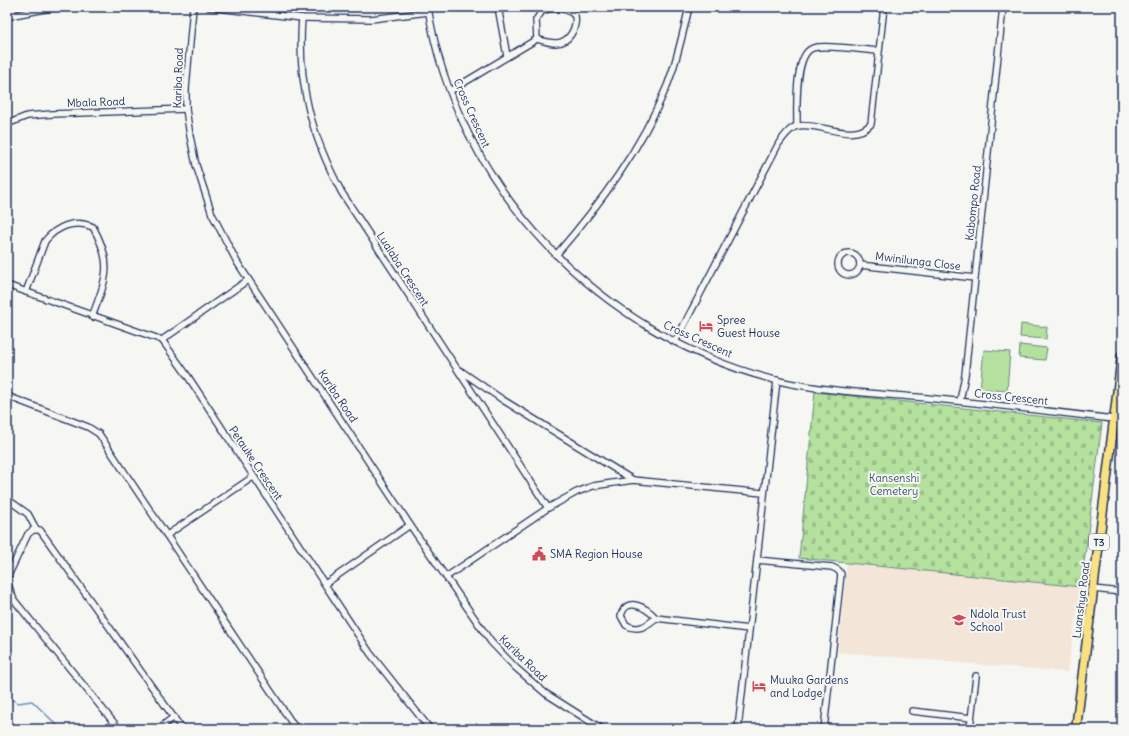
<svg xmlns="http://www.w3.org/2000/svg" width="1129" height="736" font-family="Delius,sans-serif">
	<style>
		.built { fill: #f3e5d8 }
		.cemetery { fill: url(#cemetery-stones); stroke: #68887e }
		.pitch { fill: #b5e19f; stroke: #68887e }
		.lines { fill: none; stroke-linecap: round; stroke-linejoin: round }
		.stream { stroke: #6a90bd; stroke-width: 1.5 }
		.minor-casing { stroke: #1b2f5e; stroke-width: 8 }
		.highway-casing { stroke: #1b2f5e; stroke-width: 11 }
		.minor { stroke: #f6f6f2; stroke-width: 5.5 }
		.highway { stroke: #f9e181; stroke-width: 8 }
		.labels { text-anchor: middle; dominant-baseline: central; stroke-width: 4; stroke-linejoin: round; paint-order: stroke }
		.shield { fill: #f6f6f2; stroke: #5d6b8a; stroke-width: 1 }
		.shield-label { font-size: 10px; font-weight: bold; fill: #1b2f5e }
		.street-label { font-size: 11px; fill: #1b2f5e; stroke: #f6f6f2 }
		.poi-label { font-size: 11px; fill: #1b2f5e; stroke: #f6f6f2; text-anchor: start }
		.park-label { font-size: 11px; fill: #3a536b; stroke: #f6f6f2 }
	</style>
	<defs>
		<pattern id="cemetery-stones" width="16" height="16" patternUnits="userSpaceOnUse"><rect width="16" height="16" fill="#b5e19f"/><path d="M2 7V4a2 2 0 0 1 4 0v3zM10 15v-3a2 2 0 0 1 4 0v3z" fill="#9bc18b"/></pattern>
	</defs>
	<rect width="100%" height="100%" fill="#f6f6f2"/>
	<filter id="ink" filterUnits="userSpaceOnUse"><feTurbulence type="fractalNoise" baseFrequency=".025" numOctaves="2"/><feDisplacementMap in="SourceGraphic" scale="8" xChannelSelector="R" yChannelSelector="G"/><feConvolveMatrix kernelMatrix="1 2 1 2 8 2 1 2 1" color-interpolation-filters="sRGB"/></filter>
	<g filter="url(#ink)">
		<!-- built -->
		<polygon class="built" points="847,563 1081,587 1067,672 838,652"/>
		<!-- cemetery -->
		<polygon class="cemetery" points="815,392 1102,423 1081,587 799,558"/>
		<!-- pitch -->
		<g class="pitch">
			<polygon points="1021,324 1047,327 1046,339 1020,337"/>
			<polygon points="1020,345 1047,348 1045,360 1019,358"/>
			<polygon points="984,350 1010,352 1007,391 980,389"/>
		</g>
		<g class="lines">
			<!-- stream -->
			<polyline class="stream" points="7,696 18,703 32,701 60,728 92,726 97,729"/>
			<!-- minor casing -->
			<g class="minor-casing">
				<g id="minor">
					<polyline points="12,7 14,15"/>
					<polyline points="193,7 186,89 186,109 190,136 196,165 212,214 237,262 410,525 491,642 516,668 545,693 602,729"/>
					<polyline points="209,7 302,18 371,19 428,12"/>
					<path d="M428 7C455 187 601 336 775 380 819 391 871 393 916 397 982 403 1048 411 1113 419"/>
					<polyline points="498,7 507,56"/>
					<polyline points="7,18 14,15 56,7"/>
					<path d="M302 18C297 83 311 135 342 193L548 508"/>
					<path d="M450 91 537 39C543 41 550 43 556 43 569 43 577 28 575 16 566 6 554 7 542 11L536 20 537 39"/>
					<polyline points="7,124 27,116 52,114 186,109"/>
					<path d="M797 126C797 109 794 54 813 48 825 44 863 50 878 51"/>
					<circle cx="849" cy="264" r="11"/>
					<path d="M556 255C601 203 640 150 667 86 677 61 683 33 689 7"/>
					<polyline points="860,265 975,278"/>
					<polyline points="7,285 162,340 187,375 370,653 430,729"/>
					<path d="M26 292 45 241C57 226 75 219 93 227 114 265 106 279 92 317"/>
					<polyline points="162,340 248,280"/>
					<path d="M675 342 779 143C784 137 790 127 798 126 820 122 853 144 871 124L884 7"/>
					<polyline points="458,369 503,400 633,480"/>
					<polyline points="7,396 88,427 99,434 296,729"/>
					<polyline points="960,401 965,375 1003,7"/>
					<polyline points="7,499 28,514 36,529"/>
					<polyline points="167,535 253,477"/>
					<polyline points="757,560 832,567 838,570 841,574 824,729"/>
					<polyline points="446,577 548,508 577,492 593,486 633,480 763,493"/>
					<polyline points="7,578 28,534 33,530 40,530 182,729"/>
					<polyline points="7,582 14,600 119,729"/>
					<polyline points="325,584 410,525"/>
					<polyline points="1093,589 1122,592"/>
					<path d="M656 618C646 626 638 632 626 625L621 616C626 595 647 608 656 618L749 629"/>
					<polyline points="912,711 971,718"/>
					<polyline points="158,729 174,717"/>
					<polyline points="738,729 777,380"/>
					<polyline points="970,729 976,676"/>
				</g>
			</g>
			<!-- highway casing -->
			<g class="highway-casing">
				<polyline id="highway" points="1076,729 1122,355"/>
			</g>
			<!-- minor -->
			<use href="#minor" class="minor"/>
			<!-- highway -->
			<use href="#highway" class="highway"/>
		</g>
	</g>
	<!-- icons -->
	<defs>
		<g id="hotel-bare" transform="scale(1.08)"><path d="M-6-4.5h1.5V1H6V5H4.5V3h-9V5H-6ZM-4 0a1.8 1.8 0 1 1 3.6 0ZM.5 0V-2.5h3Q6-2.5 6 0Z" fill="#d1495b" stroke="#f6f6f2" stroke-width="2.5" paint-order="stroke"/></g>
		<g id="civic-bare" transform="scale(1.08)"><path d="M-.6-6.5H3V-4.5H.6V-3L4-1V1h2V6H-6V1h2V-1L-.6-3ZM-1.2 2.5V6h2.4V2.5Z" fill="#d1495b" stroke="#f6f6f2" stroke-width="2.5" paint-order="stroke"/></g>
		<g id="school-bare" transform="scale(1.08)"><path d="M0-5L7-2L0 1L-7-2ZM-4 1L0 2.5L4 1V4Q0 6-4 4Z" fill="#d1495b" stroke="#f6f6f2" stroke-width="2.5" paint-order="stroke"/></g>
	</defs>
	<g fill-rule="evenodd">
		<use href="#hotel-bare" x="706" y="326"/>
		<use href="#civic-bare" x="539" y="554"/>
		<use href="#school-bare" x="959" y="620"/>
		<use href="#hotel-bare" x="759" y="686"/>
	</g>
	<g class="labels">
		<!-- shield labels -->
		<rect class="shield" x="1089" y="534" width="20" height="16" rx="3"/>
		<g class="shield-label">
			<text x="1099" y="542">T3</text>
		</g>
		<!-- street labels -->
		<g class="street-label">
			<text transform="translate(178 78) rotate(-88)">Kariba Road</text>
			<text transform="translate(96 102) rotate(-2)">Mbala Road</text>
			<text transform="translate(472 113) rotate(66)">Cross Crescent</text>
			<text transform="translate(973 203) rotate(-84)">Kabompo Road</text>
			<text transform="translate(918 261) rotate(7)">Mwinilunga Close</text>
			<text transform="translate(403 269) rotate(57)">Lualaba Crescent</text>
			<text transform="translate(698 339) rotate(24)">Cross Crescent</text>
			<text transform="translate(338 396) rotate(56)">Kariba Road</text>
			<text transform="translate(1011 397) rotate(6)">Cross Crescent</text>
			<text transform="translate(256 463) rotate(56)">Petauke Crescent</text>
			<text transform="translate(1081 600) rotate(-83)">Luanshya Road</text>
			<text transform="translate(523 658) rotate(44)">Kariba Road</text>
		</g>
		<!-- poi labels -->
		<g class="poi-label">
			<text x="717" y="320">Spree<tspan x="717" dy="13">Guest House</tspan></text>
			<text x="550" y="554">SMA Region House</text>
			<text x="970" y="614">Ndola Trust<tspan x="970" dy="13">School</tspan></text>
			<text x="770" y="680">Muuka Gardens<tspan x="770" dy="13">and Lodge</tspan></text>
		</g>
		<!-- park labels -->
		<g class="park-label">
			<text x="894" y="478">Kansenshi<tspan x="894" dy="13">Cemetery</tspan></text>
		</g>
	</g>
	<!-- margin -->
	<rect width="1129" height="736" fill="none" stroke="#f6f6f2" stroke-width="24"/>
	<rect x="12" y="12" width="1105" height="712" fill="none" stroke="#1b2f5e" stroke-width="1.5" filter="url(#ink)"/>
</svg>
